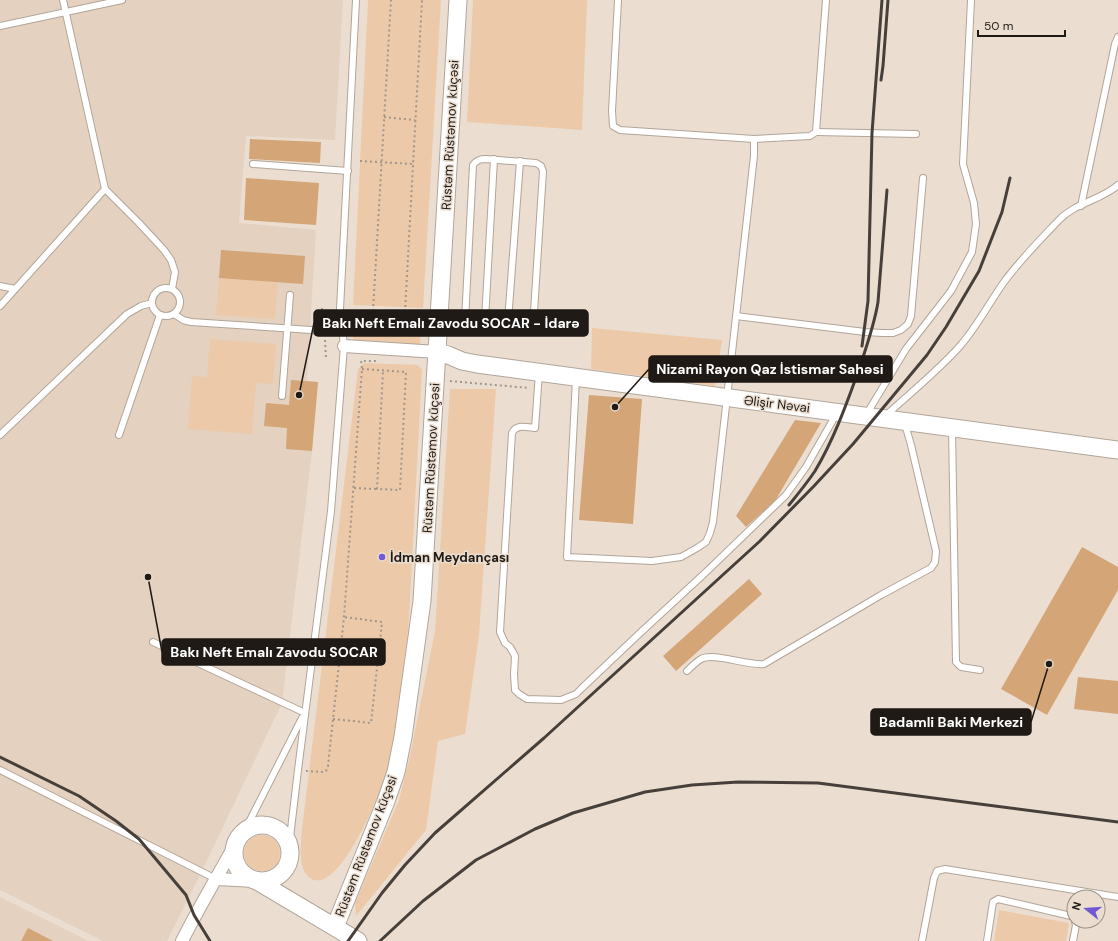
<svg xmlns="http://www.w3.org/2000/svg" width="1118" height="941" font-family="'DM Sans',sans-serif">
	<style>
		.built { fill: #e4d1bf }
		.green { fill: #eccaa9 }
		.building { fill: #d3a577 }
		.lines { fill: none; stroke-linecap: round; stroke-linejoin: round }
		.lane-casing { stroke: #b1a599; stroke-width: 8 }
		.street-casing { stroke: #b1a599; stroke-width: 14 }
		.secondary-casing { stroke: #b1a599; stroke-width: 19 }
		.path { stroke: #a0968c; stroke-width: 2; stroke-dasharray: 2 3; stroke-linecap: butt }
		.lane { stroke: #fff; stroke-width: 6 }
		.street { stroke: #fff; stroke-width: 12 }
		.secondary { stroke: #fff; stroke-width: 17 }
		.rail { stroke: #47403a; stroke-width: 3 }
		.poi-dot { fill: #7059d3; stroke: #ebded1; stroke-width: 1.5 }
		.labels { text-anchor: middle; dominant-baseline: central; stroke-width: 3; stroke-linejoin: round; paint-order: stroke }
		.street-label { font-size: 13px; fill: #1f1a16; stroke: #ebded1 }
		.poi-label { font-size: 13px; font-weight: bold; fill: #1f1a16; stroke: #ebded1; text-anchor: start }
		.leader { fill: none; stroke: #1f1a16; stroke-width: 1.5 }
		.callout-dot { fill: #1f1a16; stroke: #ebded1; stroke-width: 1.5 }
		.callout { fill: #1f1a16; stroke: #1f1a16; stroke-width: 1.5 }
		.callout-label { font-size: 14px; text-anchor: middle; font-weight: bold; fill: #fff }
	</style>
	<rect width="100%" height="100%" fill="#ebded1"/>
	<!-- built -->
	<g class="built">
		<polygon points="0,0 343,0 335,140 246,136 239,223 316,230 307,381 318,382 312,451 282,703 202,871 167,941 103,941 0,890"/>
		<polygon points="0,897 89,941 0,941"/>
	</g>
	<!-- green -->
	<g class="green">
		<polygon points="368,0 441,0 423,308 353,305"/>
		<polygon points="473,0 587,0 582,130 467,122"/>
		<polygon points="219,278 278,282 275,319 216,315"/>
		<polygon points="353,325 421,329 420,345 353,341"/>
		<polygon points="592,328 722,340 715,386 591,369"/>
		<polygon points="210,339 276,344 273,384 256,383 252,434 188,429 192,376 207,377"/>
		<path d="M364 363 418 365 422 370 409 619C406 653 401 686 396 719 394 737 392 756 387 773 381 792 338 898 310 878 297 869 301 843 302 829L358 369Z"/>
		<polygon points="450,389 496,389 479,635 465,734 438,741 426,830 356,916 355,903 399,800 410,756 435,631"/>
		<circle cx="262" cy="853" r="18"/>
		<polygon points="999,910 1069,923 1066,941 994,941"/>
	</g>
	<!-- building -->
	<g class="building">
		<polygon points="250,139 321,142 320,163 249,159"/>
		<polygon points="246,178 319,183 316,225 244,220"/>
		<polygon points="221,250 305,256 303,284 219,278"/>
		<polygon points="291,380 318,382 312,451 286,449 287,428 264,426 266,403 289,405"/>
		<polygon points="589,395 642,399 633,524 579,520"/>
		<polygon points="795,420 821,423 775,501 746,527 736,516"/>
		<polygon points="1082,547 1118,567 1118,590 1047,715 1001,689"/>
		<polygon points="749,579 762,594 676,671 663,656"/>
		<polygon points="1078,677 1118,681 1118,714 1074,709"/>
		<polygon points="28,928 53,941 21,941"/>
	</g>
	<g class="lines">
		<!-- lane casing -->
		<g class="lane-casing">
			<g id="lane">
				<polyline points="618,0 612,111 613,126 620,130 754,139 810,136 816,132 826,0"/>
				<polyline points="0,26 122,0"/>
				<polyline points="816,132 916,134"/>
				<polyline points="253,164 348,171"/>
				<polyline points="105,189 139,223 164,250 171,260 175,272 172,289"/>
				<polyline points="1081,206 1115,44 1118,37"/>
				<polyline points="0,286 15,289"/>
				<circle cx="166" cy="302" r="14"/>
				<polyline points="0,306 105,189 63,0"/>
				<polyline points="174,314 183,320 191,322 342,332"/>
				<polyline points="736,316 865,332 883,333 893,333 901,330 908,324 911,316 923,178"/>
				<path d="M440 319 465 321 473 165C477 160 480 159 486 159L536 163 541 166 543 171 534 312 532 316 529 320 518 321H465"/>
				<polyline points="485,320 494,159"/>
				<polyline points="508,321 520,161"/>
				<path d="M539 373 535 428C526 427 516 424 512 433L500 632 505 643 510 647 515 656 514 674 515 690 519 694 527 699 561 700 576 694 582 688 640 633 704 574 786 495 806 467 837 413"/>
				<polyline points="576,379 567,557 652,561 681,557 697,548 706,542 710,533 713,522 754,156 754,139"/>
				<polyline points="282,396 290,295"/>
				<polyline points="866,415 906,349 951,291 972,252 976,224 974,203 963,164 971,0"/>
				<path d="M884 417C909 394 938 371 960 346 977 327 989 303 1004 282 1020 260 1040 240 1059 220 1075 203 1101 200 1118 185"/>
				<polyline points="952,428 956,662 961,667 980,670"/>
				<polyline points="0,435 127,314 141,306 152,303"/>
				<polyline points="119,435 160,315"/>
				<polyline points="153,642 305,713"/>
				<path d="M687 671C691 667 696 662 701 659 713 652 748 666 764 664L881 595 931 568 935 562 936 551 911 445 905 424"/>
				<polyline points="0,770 216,879"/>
				<polyline points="244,832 302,718"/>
				<polyline points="289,846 298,770 331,511 344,346 340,309 356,0"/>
				<polyline points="922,941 934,878 937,871 945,869 1118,897"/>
				<polyline points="987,941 993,902 998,899 1071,916 1074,918"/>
				<polyline points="1073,941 1076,925 1075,921"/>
			</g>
		</g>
		<!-- street casing -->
		<g class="street-casing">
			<g id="street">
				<polyline points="342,321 439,326"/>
				<polyline points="344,346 438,352"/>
				<polyline points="216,879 257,881"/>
				<path d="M182 941C199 907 219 874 237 841"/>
			</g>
		</g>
		<!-- secondary casing -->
		<g class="secondary-casing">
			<g id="secondary">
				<polyline points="438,352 448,355 462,361 477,364 1118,450"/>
				<circle cx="262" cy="853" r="28"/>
				<polyline points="257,881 358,941"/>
				<polyline points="335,927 386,801 396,772 403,737 422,601 458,0"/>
			</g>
		</g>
		<!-- path -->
		<g class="path">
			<polyline points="384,117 415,120"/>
			<polyline points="360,161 413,164"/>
			<polyline points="322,308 324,324"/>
			<polyline points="373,311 391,0"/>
			<polyline points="405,312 422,0"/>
			<polyline points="325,340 326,359"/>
			<polyline points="362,369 406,372 400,490 377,489 383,371"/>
			<polyline points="450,381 529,388"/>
			<polyline points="354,488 377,489"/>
			<polyline points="340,656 378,660"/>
			<polyline points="333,719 371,723 382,622 344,617"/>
			<polyline points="306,771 323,772 326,771 328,766 344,617 362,369 361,361 376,361"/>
		</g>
		<!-- lane -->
		<use href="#lane" class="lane"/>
		<!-- street -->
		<use href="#street" class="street"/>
		<!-- secondary -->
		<use href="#secondary" class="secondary"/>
		<!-- rail -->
		<g class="rail">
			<polyline points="881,80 883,66 888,0"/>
			<polyline points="862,346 868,301 872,133 882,0"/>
			<path d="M789 505C798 494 807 483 815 471 833 441 845 408 857 375 865 351 874 327 878 302L887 190"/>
			<polyline points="0,757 79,796 116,821 139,839 186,895 194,915 210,941"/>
			<polyline points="348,941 382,893 405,865 435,833 544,738 760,541 814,486 853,444 927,355 946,327 979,271 1002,212 1010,178"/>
			<polyline points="380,941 423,901 476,860 535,829 573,813 645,792 692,785 738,782 818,783 1118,822"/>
		</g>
	</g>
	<!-- markers -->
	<circle class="poi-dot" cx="382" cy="557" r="4"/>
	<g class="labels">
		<!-- street labels -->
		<g class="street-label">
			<text transform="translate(450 135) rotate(-87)">Rüstəm Rüstəmov küçəsi</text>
			<text transform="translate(777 404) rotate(7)">Əlişir Nəvai</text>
			<text transform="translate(431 458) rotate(-87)">Rüstəm Rüstəmov küçəsi</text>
			<text transform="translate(366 846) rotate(-69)">Rüstəm Rüstəmov küçəsi</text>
		</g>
		<!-- poi labels -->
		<g class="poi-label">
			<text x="390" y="557">İdman Meydançası</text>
		</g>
	</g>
	<!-- callouts -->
	<path class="leader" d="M299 395L314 323M615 407L649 369M148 577L162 652M1049 664L1031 722"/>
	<g class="callout-dot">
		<circle cx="299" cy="395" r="4"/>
		<circle cx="615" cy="407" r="4"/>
		<circle cx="148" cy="577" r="4"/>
		<circle cx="1049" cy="664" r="4"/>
	</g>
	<g class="callout">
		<rect x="314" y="310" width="274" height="26" rx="4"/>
		<rect x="649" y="356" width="243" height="26" rx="4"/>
		<rect x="162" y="639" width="223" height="26" rx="4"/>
		<rect x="871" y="709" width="160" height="26" rx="4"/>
	</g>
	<g class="callout-label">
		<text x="451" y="328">Bakı Neft Emalı Zavodu SOCAR - İdarə</text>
		<text x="770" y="374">Nizami Rayon Qaz İstismar Sahəsi</text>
		<text x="274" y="657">Bakı Neft Emalı Zavodu SOCAR</text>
		<text x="951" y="727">Badamli Baki Merkezi</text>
	</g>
	<!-- north arrow -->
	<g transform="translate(1086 909) rotate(287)"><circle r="19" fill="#ebded1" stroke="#999086"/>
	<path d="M0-3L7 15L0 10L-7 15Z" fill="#7059d3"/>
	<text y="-6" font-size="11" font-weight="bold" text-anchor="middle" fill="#1f1a16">N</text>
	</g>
	<!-- scale -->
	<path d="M978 30v6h87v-6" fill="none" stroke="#1f1a16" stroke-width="2"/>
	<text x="984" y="30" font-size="12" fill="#1f1a16" stroke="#ebded1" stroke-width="3" paint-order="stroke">50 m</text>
</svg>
